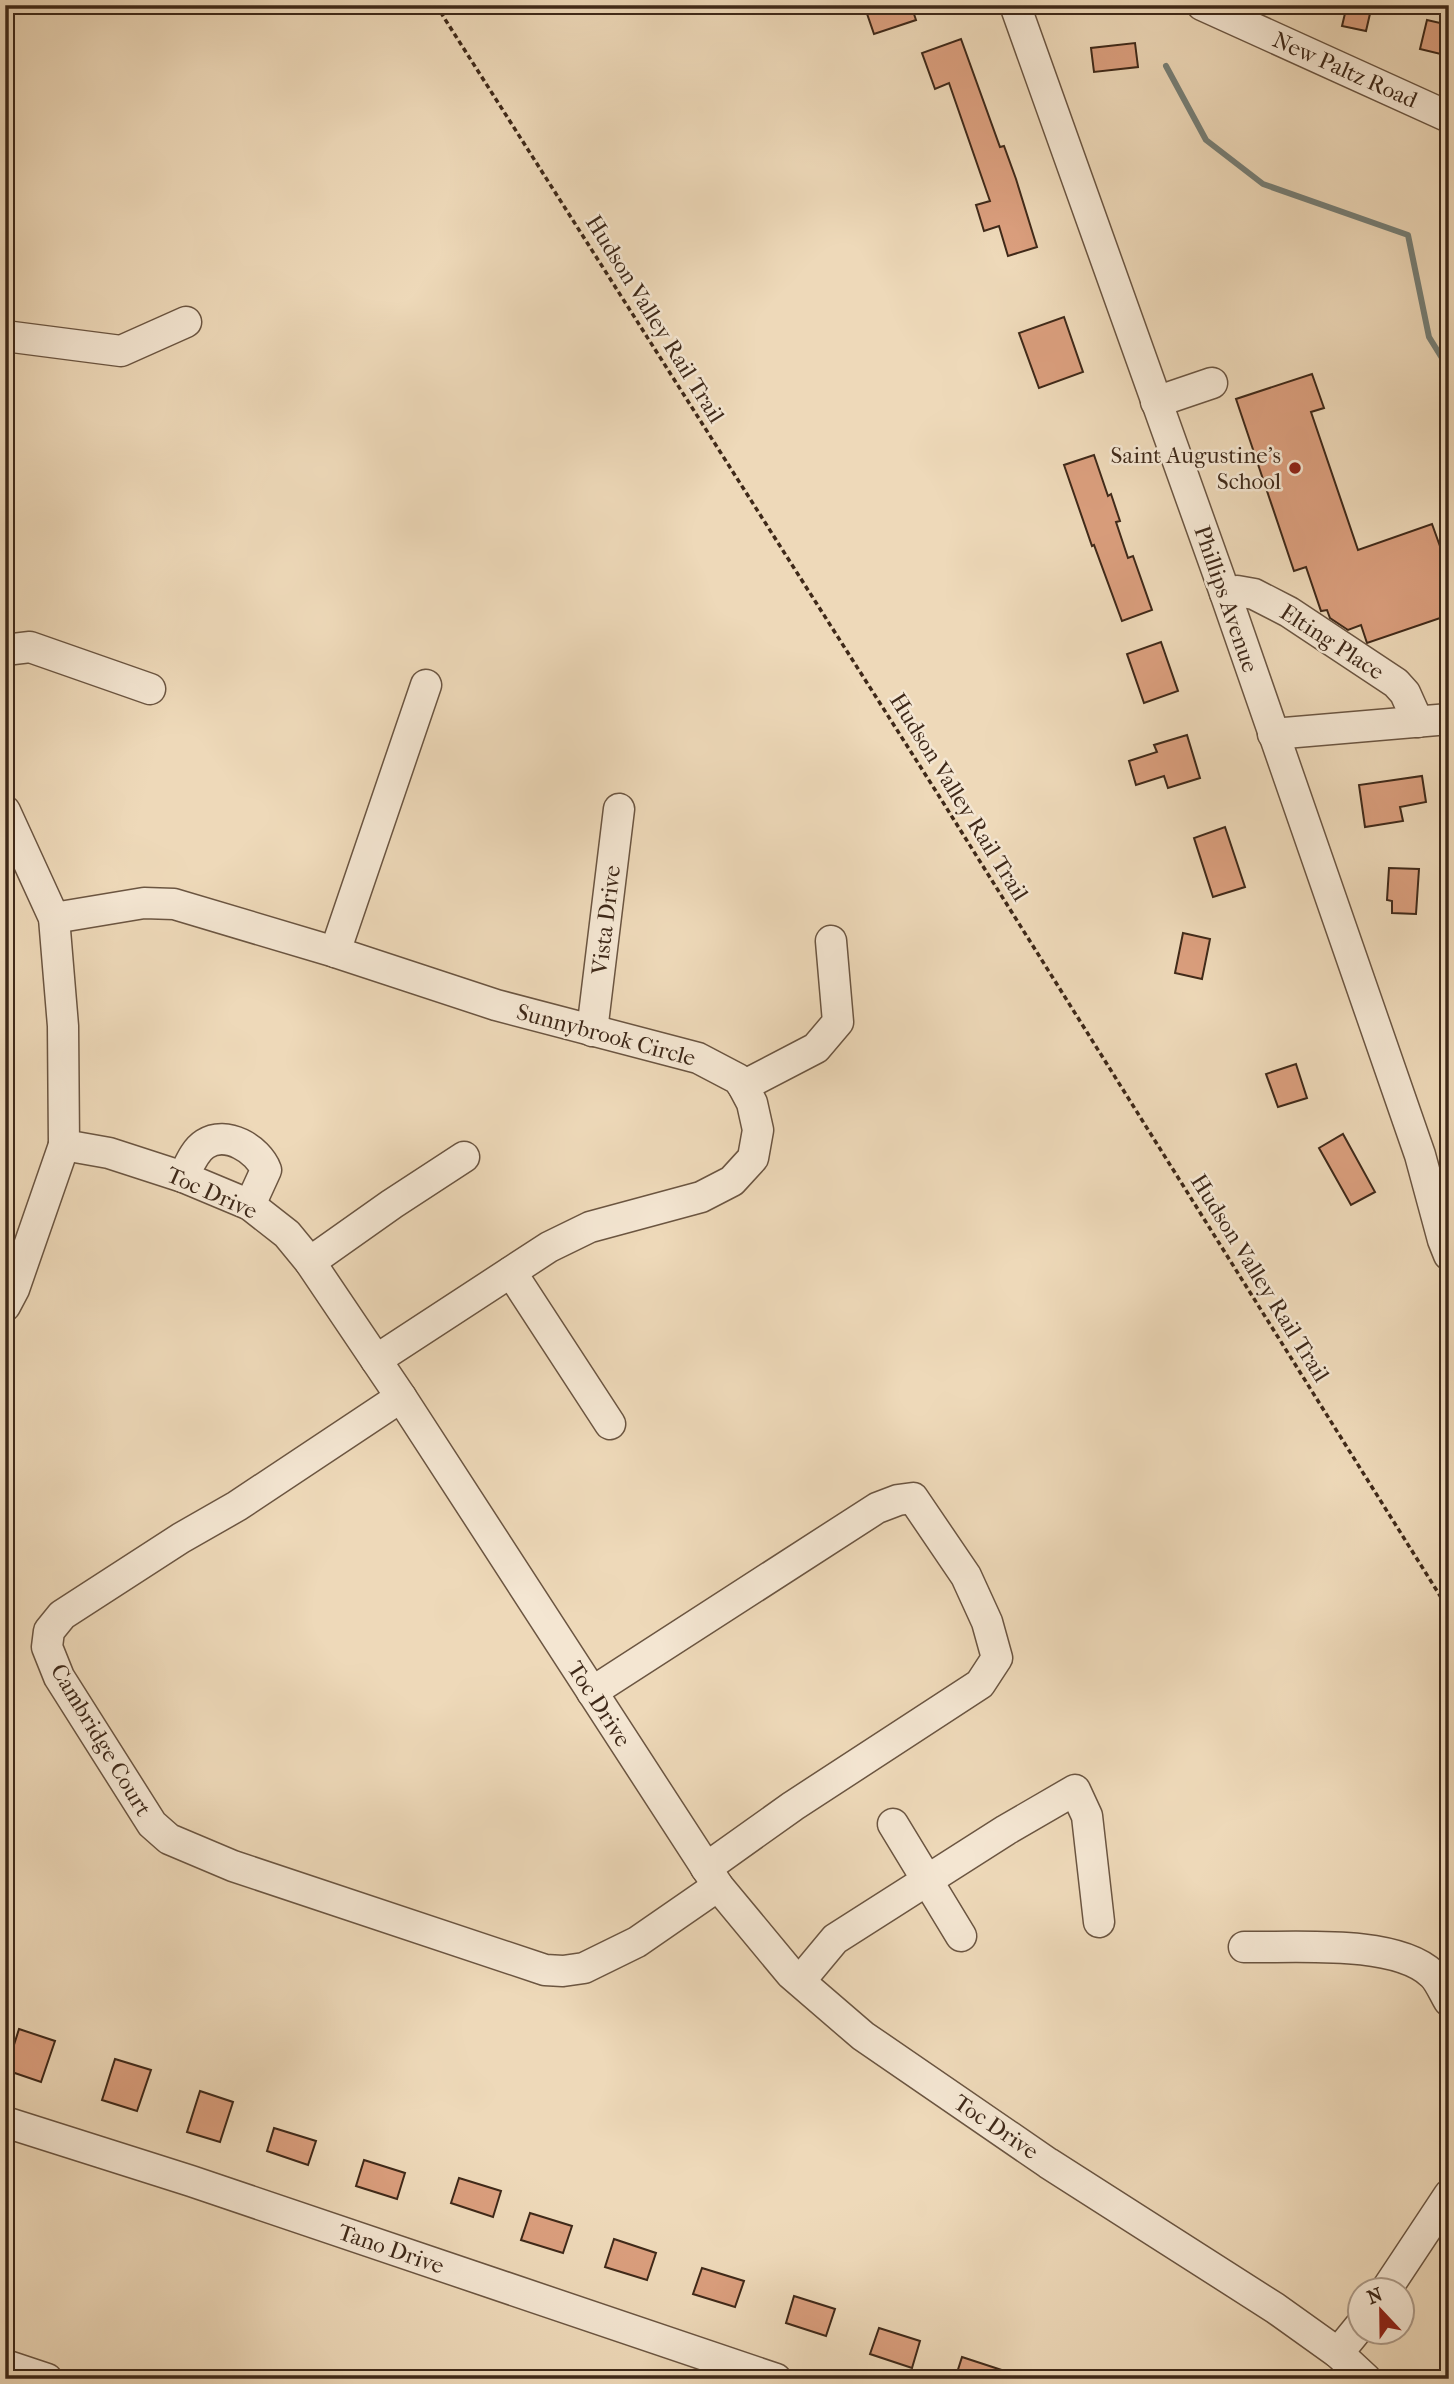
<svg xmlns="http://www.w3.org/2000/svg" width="1454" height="2384" font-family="'IM FELL French Canon',serif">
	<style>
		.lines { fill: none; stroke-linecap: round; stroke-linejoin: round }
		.stream { stroke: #767f77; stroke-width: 6 }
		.building { fill: #db9f7e; stroke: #3f2919; stroke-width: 2 }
		.minor-casing { stroke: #6b5541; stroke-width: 33 }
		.path { stroke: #3f2919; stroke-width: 3.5; stroke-dasharray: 5 3.5; stroke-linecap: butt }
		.minor { stroke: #f4e6d2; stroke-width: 30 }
		.poi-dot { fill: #8f2418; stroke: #f4e6d2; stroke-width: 2.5 }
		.labels { text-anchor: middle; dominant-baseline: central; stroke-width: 5; stroke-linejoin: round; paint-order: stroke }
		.street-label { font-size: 23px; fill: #3f2919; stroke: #f4e6d2 }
		.poi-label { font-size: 23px; fill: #3f2919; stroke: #f4e6d2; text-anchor: end }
	</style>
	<rect width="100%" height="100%" fill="#eed9b9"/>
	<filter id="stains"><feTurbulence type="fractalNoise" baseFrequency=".00286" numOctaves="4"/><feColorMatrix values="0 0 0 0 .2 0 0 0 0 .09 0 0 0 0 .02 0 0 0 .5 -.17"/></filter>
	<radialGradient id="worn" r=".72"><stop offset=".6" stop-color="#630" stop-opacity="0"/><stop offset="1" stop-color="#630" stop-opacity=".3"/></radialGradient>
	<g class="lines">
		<!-- stream -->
		<polyline class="stream" points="1166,66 1206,140 1263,184 1408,235 1429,337 1442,358 1449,359"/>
	</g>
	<!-- building -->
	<g class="building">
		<polygon points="864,5 911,5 916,20 874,34"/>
		<polygon points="1347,5 1372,5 1366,31 1342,26"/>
		<polygon points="1427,20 1449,25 1449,56 1420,49"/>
		<polygon points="961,39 1000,147 1004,146 1016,179 1037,247 1008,256 999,226 984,231 976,205 990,201 949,83 935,89 922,53"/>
		<polygon points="1135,43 1138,67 1094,72 1091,48"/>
		<polygon points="1064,317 1083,372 1039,388 1019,333"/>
		<polygon points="1312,374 1324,408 1311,412 1358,550 1432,524 1441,549 1449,546 1449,615 1367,643 1361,625 1348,630 1330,618 1327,610 1321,611 1306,567 1294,571 1236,399"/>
		<polygon points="1094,455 1108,496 1111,494 1120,521 1116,522 1128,558 1133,556 1152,610 1122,621 1094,545 1092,546 1064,465"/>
		<polygon points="1161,642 1178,691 1144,703 1127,654"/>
		<polygon points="1187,735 1200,778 1168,788 1164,776 1136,785 1129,761 1157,752 1154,745"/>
		<polygon points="1422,776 1426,802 1400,807 1403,821 1365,827 1359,785"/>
		<polygon points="1225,827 1245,887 1213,897 1194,838"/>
		<polygon points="1389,868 1419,869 1416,914 1392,913 1392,901 1387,900"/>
		<polygon points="1183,933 1210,939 1202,979 1175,973"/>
		<polygon points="1296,1064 1307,1098 1278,1107 1266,1074"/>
		<polygon points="1343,1134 1375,1192 1351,1205 1319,1148"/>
		<polygon points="19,2029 55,2041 41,2082 6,2070"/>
		<polygon points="115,2059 151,2070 137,2111 102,2100"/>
		<polygon points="200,2091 233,2102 220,2142 187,2132"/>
		<polygon points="274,2128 316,2141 308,2165 267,2151"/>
		<polygon points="364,2160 405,2173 397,2199 356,2186"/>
		<polygon points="459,2178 501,2191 493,2217 451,2203"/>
		<polygon points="530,2213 572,2226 563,2253 521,2240"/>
		<polygon points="614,2239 656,2253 647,2280 605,2267"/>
		<polygon points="702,2268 744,2281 735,2307 693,2294"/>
		<polygon points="794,2296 835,2309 826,2336 786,2323"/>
		<polygon points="879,2328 920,2341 912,2368 870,2354"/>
		<polygon points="962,2357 1017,2375 1016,2379 955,2379"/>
	</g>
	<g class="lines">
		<!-- minor casing -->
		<g class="minor-casing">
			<g id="minor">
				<polyline points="1015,5 1225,593 1420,1155 1443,1240 1449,1255"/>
				<polyline points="1202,5 1449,117"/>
				<polyline points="5,336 121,351 186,322"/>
				<polyline points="1156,402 1212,383"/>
				<polyline points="1225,593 1237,591 1254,594 1289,612 1396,683 1405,693 1418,722"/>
				<polyline points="5,650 30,647 150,689"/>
				<polyline points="1273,734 1449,719"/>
				<polyline points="5,811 54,918 63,1026 64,1145 109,1153 183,1177 250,1205 287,1234 310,1262 401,1397 718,1886 791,1974 863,2036 1048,2163 1275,2308 1338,2353 1366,2379"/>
				<polyline points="54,918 144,903 174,904 335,952 496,1005 698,1058 738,1079 743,1086 752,1103 758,1130 753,1158 732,1181 701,1197 590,1227 549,1247 376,1360"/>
				<polyline points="335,952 426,685"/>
				<polyline points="592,1031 619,809"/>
				<polyline points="743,1086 816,1048 838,1022 831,941"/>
				<path d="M183 1177C189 1166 194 1151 205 1144 226 1130 258 1149 266 1170L250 1205"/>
				<polyline points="310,1262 392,1204 464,1157"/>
				<polyline points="511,1272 610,1424"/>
				<polyline points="5,1306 14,1289 64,1145"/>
				<polyline points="401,1397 237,1506 181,1538 62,1615 49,1631 47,1647 59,1677 152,1824 169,1839 233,1866 545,1970 563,1971 584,1968 637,1942 718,1886"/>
				<polyline points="592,1692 877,1508 898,1500 913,1498 966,1576 987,1622 997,1658 980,1684 793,1806 706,1868"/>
				<polyline points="893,1824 961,1936"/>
				<path d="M1244 1947C1294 1948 1395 1939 1432 1974 1439 1980 1444 1993 1449 2001"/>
				<polyline points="800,1981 835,1939 1006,1830 1075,1790 1087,1816 1099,1922"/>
				<polyline points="5,2122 191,2181 776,2379"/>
				<polyline points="1386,2290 1449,2195"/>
				<polyline points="1338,2353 1360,2326"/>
				<polyline points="5,2365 47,2379"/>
			</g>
		</g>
		<!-- path -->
		<polyline class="path" points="436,5 939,796 1449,1610"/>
		<!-- minor -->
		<use href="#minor" class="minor"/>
	</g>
	<!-- markers -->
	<circle class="poi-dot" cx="1295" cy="468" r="7"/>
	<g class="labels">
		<!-- street labels -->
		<g class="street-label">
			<text transform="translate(1345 70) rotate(24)">New Paltz Road</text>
			<text transform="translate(655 319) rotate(58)">Hudson Valley Rail Trail</text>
			<text transform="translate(1226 599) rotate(71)">Phillips Avenue</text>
			<text transform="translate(1332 642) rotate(33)">Elting Place</text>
			<text transform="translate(959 797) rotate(58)">Hudson Valley Rail Trail</text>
			<text transform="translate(606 920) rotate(-83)">Vista Drive</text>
			<text transform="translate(606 1035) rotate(15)">Sunnybrook Circle</text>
			<text transform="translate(212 1193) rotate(24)">Toc Drive</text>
			<text transform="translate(1260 1278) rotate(58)">Hudson Valley Rail Trail</text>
			<text transform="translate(599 1704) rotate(57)">Toc Drive</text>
			<text transform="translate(101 1740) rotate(59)">Cambridge Court</text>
			<text transform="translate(996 2127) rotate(34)">Toc Drive</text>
			<text transform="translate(391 2249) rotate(19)">Tano Drive</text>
		</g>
		<!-- poi labels -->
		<g class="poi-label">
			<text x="1281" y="455">Saint Augustine's<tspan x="1281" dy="26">School</tspan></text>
		</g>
	</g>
	<!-- margin -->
	<rect width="1454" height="2384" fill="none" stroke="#eed9b9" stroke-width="28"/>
	<rect x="7" y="7" width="1440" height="2370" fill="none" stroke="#3f2919" stroke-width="3.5"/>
	<rect x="14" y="14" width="1426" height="2356" fill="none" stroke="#3f2919" stroke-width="2"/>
	<!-- north arrow -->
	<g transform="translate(1381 2311) rotate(338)"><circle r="33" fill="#f4e6d2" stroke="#ac9a88" stroke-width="2"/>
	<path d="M0-5L12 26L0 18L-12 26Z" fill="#8f2418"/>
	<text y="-10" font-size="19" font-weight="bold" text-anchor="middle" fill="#3f2919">N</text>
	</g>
	<rect width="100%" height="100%" filter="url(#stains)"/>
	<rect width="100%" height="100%" fill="url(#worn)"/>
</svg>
